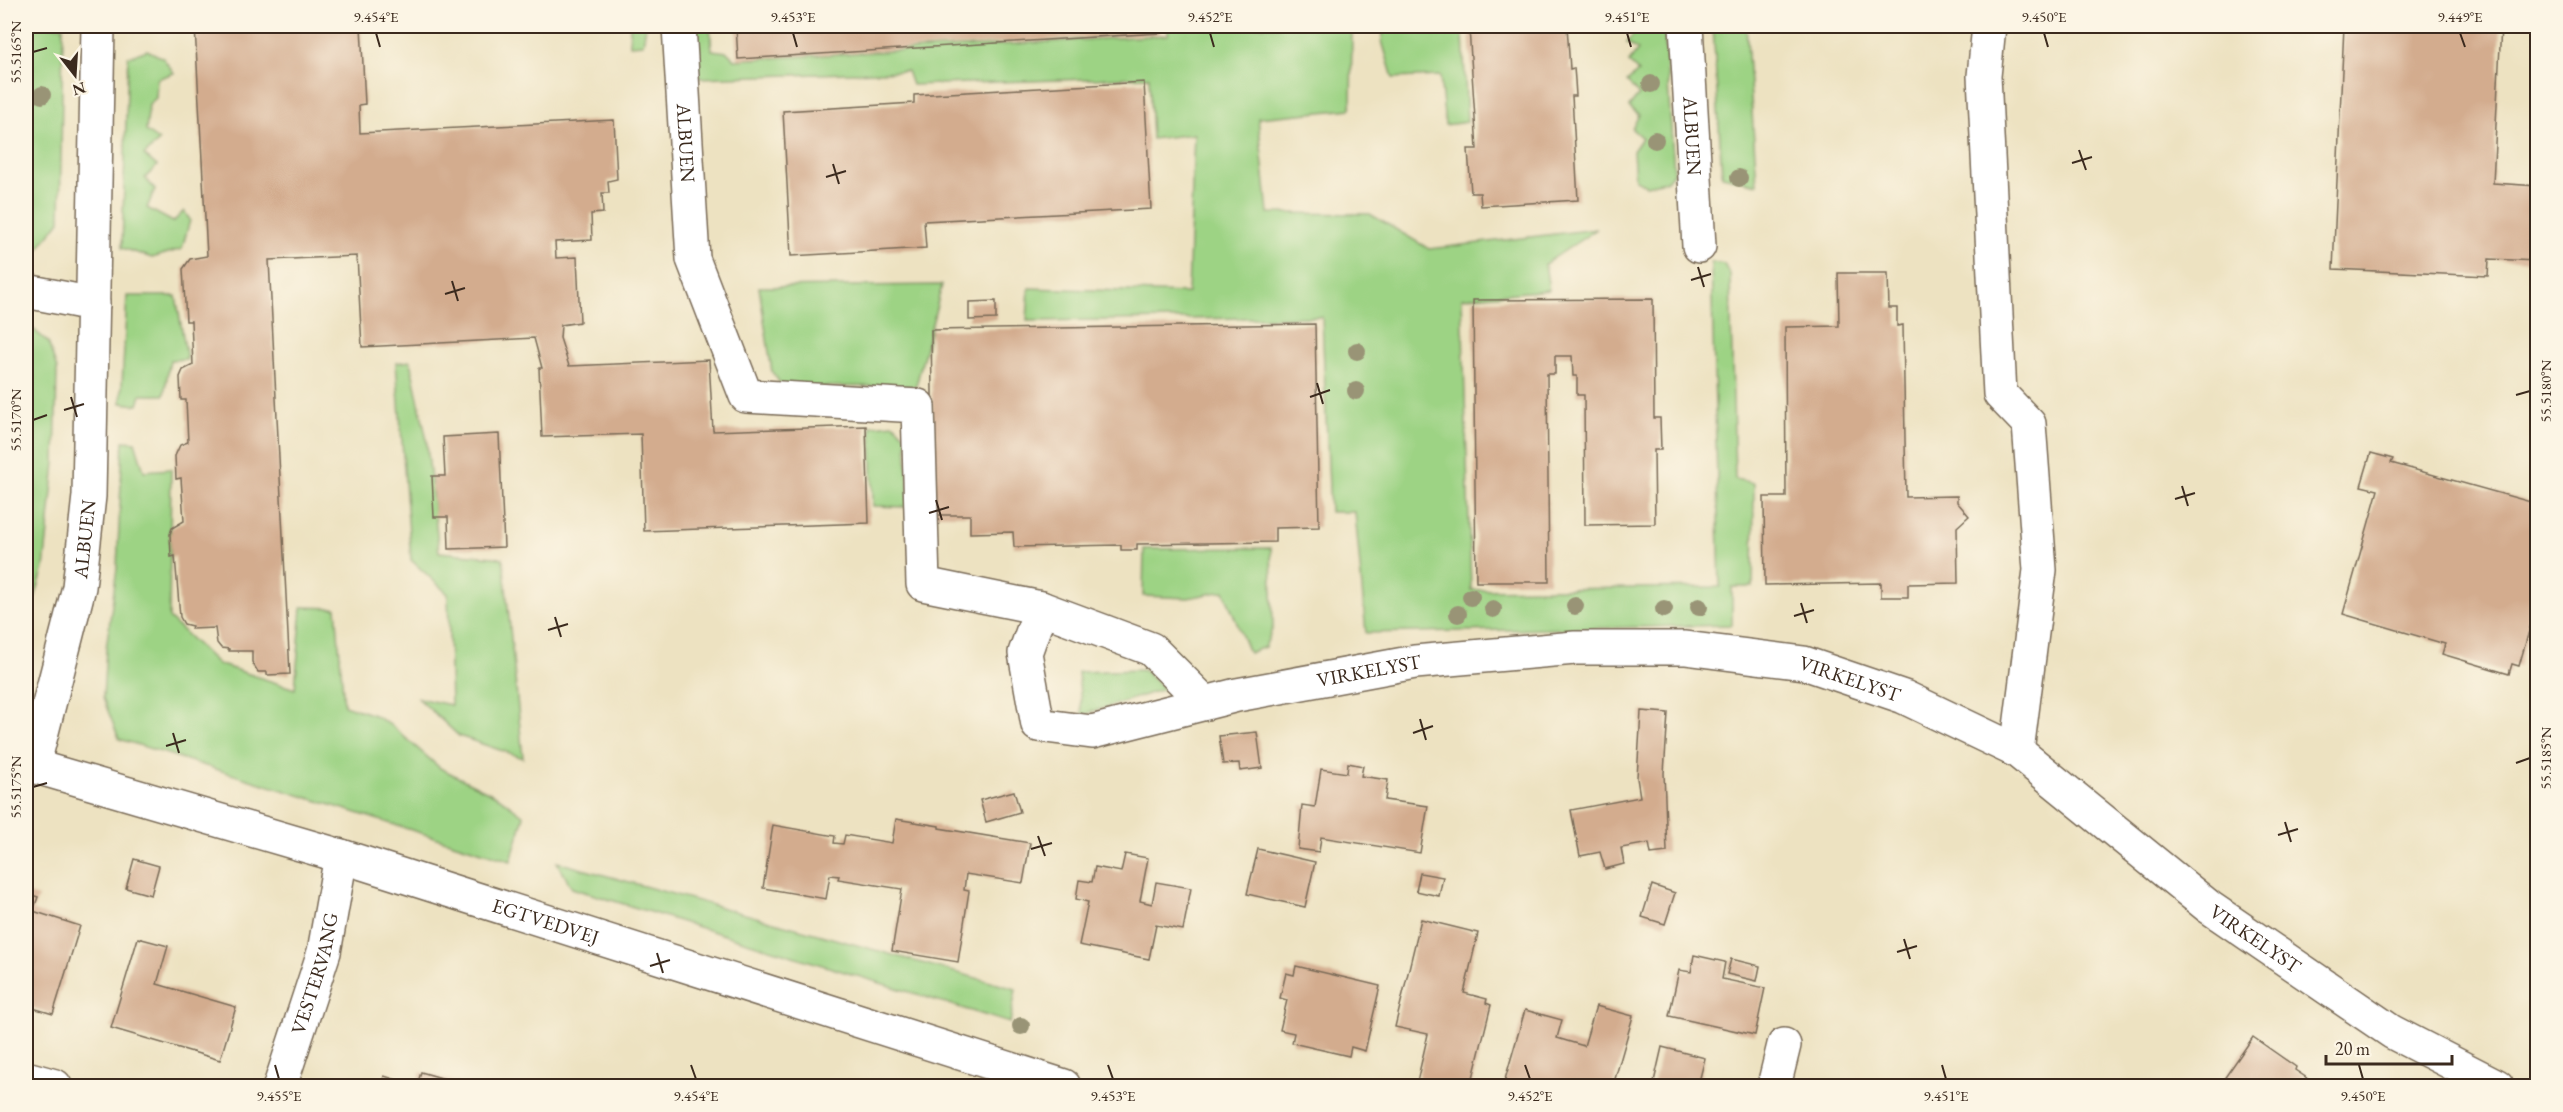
<svg xmlns="http://www.w3.org/2000/svg" width="2563" height="1112" font-family="'EB Garamond',serif">
	<style>
		.green { fill: #9dd384; stroke: #6c7e51; stroke-width: 1.5 }
		.building { fill: #d3ac8e }
		.lines { fill: none; stroke-linecap: round; stroke-linejoin: round }
		.minor-casing { stroke: #796a57; stroke-width: 36 }
		.minor { stroke: #fff; stroke-width: 33 }
		.tree { fill: #999476 }
		.ticks { fill: none; stroke: #3b2a1e; stroke-width: 2 }
		.labels { text-anchor: middle; dominant-baseline: central; stroke-width: 4.5; stroke-linejoin: round; paint-order: stroke }
		.street-label { font-size: 20px; fill: #3b2a1e; stroke: #fcf5e5 }
		.neatline { fill: none; stroke: #3b2a1e; stroke-width: 2 }
		.ticks-label { font-size: 15px; text-anchor: middle; fill: #3b2a1e }
	</style>
	<rect width="100%" height="100%" fill="#fcf5e5"/>
	<filter id="ink" filterUnits="userSpaceOnUse"><feTurbulence type="fractalNoise" baseFrequency=".0167" numOctaves="2"/><feDisplacementMap in="SourceGraphic" scale="12" xChannelSelector="R" yChannelSelector="G"/><feConvolveMatrix kernelMatrix="1 2 1 2 8 2 1 2 1" color-interpolation-filters="sRGB"/></filter>
	<filter id="wash" filterUnits="userSpaceOnUse"><feTurbulence type="fractalNoise" baseFrequency=".008" numOctaves="4" result="noise"/><feDisplacementMap in="SourceGraphic" scale="24" xChannelSelector="R" yChannelSelector="G"/><feGaussianBlur stdDeviation="1.35" result="paint"/><feColorMatrix in="noise" values="0 0 0 0 0 0 0 0 0 0 0 0 0 0 0 0 0 1.4 0 .05"/><feComposite in="paint" operator="in"/></filter>
	<g filter="url(#wash)">
		<rect width="100%" height="100%" fill="#ede2c1"/>
		<!-- green -->
		<g class="green">
			<polygon points="26,26 63,26 60,221 36,252 26,255"/>
			<polygon points="630,26 646,26 643,44 630,45"/>
			<polygon points="695,26 710,26 712,50 727,52 735,60 1168,35 1168,26 1352,26 1351,109 1258,118 1268,213 1370,214 1429,249 1597,229 1545,264 1549,290 1462,298 1471,590 1720,587 1711,262 1724,264 1730,276 1735,479 1754,483 1753,587 1732,587 1732,625 1366,633 1355,512 1330,512 1322,317 1027,321 1029,288 1188,293 1194,134 1152,139 1149,77 912,85 907,71 698,78"/>
			<polygon points="1384,26 1445,26 1446,34 1463,34 1467,122 1445,125 1440,76 1393,78 1382,41"/>
			<polygon points="1631,26 1664,26 1674,172 1666,181 1646,185 1635,180 1633,151 1642,138 1632,129 1639,115 1629,107 1639,95 1627,82 1638,72 1629,62 1638,50 1627,43 1637,30"/>
			<polygon points="1713,26 1746,26 1757,184 1722,176"/>
			<polygon points="147,50 163,58 174,73 157,79 156,98 149,104 146,131 159,141 144,155 157,166 145,178 155,189 147,208 173,222 184,211 190,220 182,249 152,258 122,248 128,57"/>
			<polygon points="942,285 916,386 783,387 772,372 759,287"/>
			<polygon points="127,296 176,296 187,359 170,360 164,395 141,395 138,405 121,403"/>
			<polygon points="26,323 48,342 57,369 55,463 44,568 26,626"/>
			<polygon points="410,361 426,436 439,552 503,558 523,758 459,736 418,698 451,705 448,594 411,560 396,363"/>
			<polygon points="894,424 906,436 909,507 873,506 871,426"/>
			<polygon points="123,441 135,442 144,471 171,469 169,618 218,664 295,689 302,607 336,608 344,705 374,715 392,726 440,768 500,798 524,816 511,861 119,739 103,698 106,649 117,568"/>
			<polygon points="1271,548 1273,627 1265,647 1249,653 1224,591 1188,598 1143,596 1144,549"/>
			<polygon points="1143,670 1164,689 1082,715 1078,672"/>
			<polygon points="557,862 1016,989 1010,1023 572,888"/>
		</g>
		<g id="blocks">
			<!-- building -->
			<g class="building">
				<polygon points="195,26 361,26 365,104 359,105 360,133 614,120 617,179 608,181 609,193 602,193 603,213 591,214 592,240 555,242 556,258 577,257 580,322 561,325 560,338 569,366 709,360 713,431 866,426 869,523 644,531 641,434 542,437 539,368 542,368 534,338 362,347 357,256 269,260 290,674 267,675 267,672 258,672 252,662 252,651 229,651 229,649 221,648 217,643 215,628 191,629 192,626 184,624 180,617 175,556 171,557 170,534 172,528 184,521 181,478 176,479 175,456 180,445 188,442 186,400 181,400 180,377 183,370 193,365 191,321 186,321 183,269 190,259 207,256"/>
				<polygon points="736,26 1159,26 1160,33 738,59"/>
				<polygon points="1453,26 1567,26 1570,69 1574,68 1575,80 1576,96 1572,96 1578,200 1481,206 1480,193 1471,193 1468,149 1477,149 1469,28 1453,29"/>
				<polygon points="2344,26 2501,26 2493,183 2538,186 2538,261 2489,259 2488,276 2333,269"/>
				<polygon points="1144,82 1151,209 924,221 926,248 791,256 783,111 914,103 914,95"/>
				<polygon points="1838,273 1888,273 1889,308 1897,308 1897,326 1903,325 1906,497 1957,496 1957,502 1969,516 1957,527 1958,583 1908,584 1908,597 1881,597 1881,583 1765,585 1764,497 1786,497 1785,327 1839,326"/>
				<polygon points="1653,299 1654,418 1660,418 1661,450 1654,450 1655,524 1585,525 1584,395 1577,395 1577,376 1573,376 1572,356 1555,356 1555,374 1547,374 1549,582 1476,582 1473,300"/>
				<polygon points="996,301 996,319 969,320 969,302"/>
				<polygon points="1315,324 1319,527 1275,528 1275,542 1137,544 1137,550 1121,550 1121,545 1014,547 1013,532 970,533 970,515 934,515 931,330"/>
				<polygon points="499,434 504,547 449,549 448,517 434,517 432,476 445,476 443,437"/>
				<polygon points="2371,453 2393,459 2391,463 2538,504 2538,600 2519,666 2512,664 2509,674 2442,654 2445,644 2343,614 2378,490 2361,486"/>
				<polygon points="1641,711 1668,713 1664,773 1667,852 1651,854 1649,843 1621,848 1624,864 1605,869 1600,852 1580,856 1571,810 1640,797 1637,778"/>
				<polygon points="1257,732 1262,768 1240,771 1239,763 1223,764 1219,736"/>
				<polygon points="1348,763 1363,766 1361,776 1388,780 1385,800 1428,806 1420,853 1321,837 1319,852 1298,849 1302,805 1315,807 1321,769 1347,773"/>
				<polygon points="1014,791 1020,812 986,822 980,800"/>
				<polygon points="896,819 939,826 939,828 1030,843 1023,883 966,874 964,890 969,891 958,962 892,951 902,889 838,879 839,876 830,875 826,899 763,888 773,825 835,836 834,843 843,844 845,835 892,843"/>
				<polygon points="1258,849 1315,862 1305,907 1247,894"/>
				<polygon points="1125,854 1148,858 1140,901 1152,904 1156,882 1191,888 1183,930 1156,925 1149,959 1079,945 1088,902 1076,899 1079,880 1092,882 1095,867 1121,872"/>
				<polygon points="134,859 159,866 151,895 126,888"/>
				<polygon points="1420,873 1443,877 1439,896 1416,891"/>
				<polygon points="1652,885 1675,893 1665,924 1642,917"/>
				<polygon points="26,893 38,897 33,911 80,926 53,1014 26,1006"/>
				<polygon points="1421,919 1478,933 1464,993 1487,999 1486,1003 1491,1005 1471,1086 1416,1086 1428,1034 1395,1027"/>
				<polygon points="138,938 168,946 157,984 236,1007 220,1060 111,1028"/>
				<polygon points="1694,955 1725,962 1722,979 1765,988 1755,1035 1669,1016 1679,970 1691,972"/>
				<polygon points="1731,959 1760,966 1757,981 1727,974"/>
				<polygon points="1296,966 1380,986 1365,1051 1351,1047 1349,1056 1292,1043 1294,1033 1280,1030 1287,1000 1280,998 1286,973 1294,975"/>
				<polygon points="1596,1006 1633,1016 1613,1086 1516,1086 1504,1083 1525,1010 1562,1020 1557,1038 1584,1046"/>
				<polygon points="2253,1037 2296,1067 2295,1070 2319,1086 2219,1086"/>
				<polygon points="1662,1047 1705,1058 1698,1086 1653,1086"/>
				<polygon points="421,1072 462,1084 461,1086 417,1086"/>
				<polygon points="384,1076 417,1086 381,1086"/>
				<polygon points="599,1081 620,1086 597,1086"/>
			</g>
		</g>
	</g>
	<g filter="url(#ink)">
		<use href="#blocks" fill-opacity="0" stroke="#796a57" stroke-width="1.5"/>
		<g class="lines">
			<!-- minor casing -->
			<g class="minor-casing">
				<g id="minor">
					<path id="s1" d="M679 26 693 259 746 396 918 406 923 584 1041 608 1151 649 1205 703"/>
					<path id="s2" d="M1686 26 1699 246"/>
					<polyline points="1989,26 1984,76 2000,394 2029,424 2040,570 2017,751"/>
					<polyline points="26,291 93,304"/>
					<path id="s3" d="M1041 608 1025 653 1038 725 1092 732 1237 695 1415 662 1575 648H1685L1804 663 1904 697 2017 751 2209 907 2392 1032 2497 1086"/>
					<path id="s4" d="M26 764 341 856 1064 1086"/>
					<path id="s5" d="M33 767 79 587 89 496 98 26"/>
					<polyline points="26,1078 55,1086"/>
					<path id="s6" d="M280 1086 324 952 341 856"/>
					<polyline points="1774,1086 1784,1045"/>
				</g>
			</g>
			<!-- minor -->
			<use href="#minor" class="minor"/>
		</g>
		<!-- trees -->
		<g class="tree">
			<circle cx="1651" cy="84" r="9"/>
			<circle cx="42" cy="95" r="9"/>
			<circle cx="1655" cy="140" r="9"/>
			<circle cx="1739" cy="178" r="9"/>
			<circle cx="1357" cy="351" r="9"/>
			<circle cx="1356" cy="391" r="9"/>
			<circle cx="1471" cy="597" r="9"/>
			<circle cx="1575" cy="606" r="9"/>
			<circle cx="1699" cy="607" r="9"/>
			<circle cx="1493" cy="609" r="9"/>
			<circle cx="1664" cy="609" r="9"/>
			<circle cx="1458" cy="614" r="9"/>
			<circle cx="1021" cy="1026" r="9"/>
		</g>
	</g>
	<!-- ticks -->
	<path class="ticks" d="M376 33 380 47M793 33 797 47M1210 33 1214 47M1627 33 1631 47M2044 33 2048 47M2460 33 2465 47M33 52 47 48M2079 150 2086 170M2072 163 2092 157M833 164 839 184M826 177 846 171M1698 267 1704 287M1691 280 1711 274M452 281 458 301M445 294 465 288M1317 383 1323 404M2516 395 2530 391M71 397 77 417M1310 397 1330 390M64 410 84 404M33 420 47 415M2182 486 2188 506M2175 499 2195 493M936 500 942 520M929 513 949 507M1801 603 1807 623M1794 616 1814 610M555 617 561 637M548 630 568 624M1420 719 1426 740M173 733 179 753M1413 733 1433 726M166 746 186 740M2516 763 2530 758M33 787 47 783M2285 822 2291 842M2278 835 2298 829M1038 836 1045 856M1031 849 1052 843M1904 939 1910 959M1897 952 1917 946M657 953 663 973M650 966 670 960M275 1065 279 1079M691 1065 696 1079M1108 1065 1113 1079M1525 1065 1530 1079M1942 1065 1946 1079M2359 1065 2363 1079"/>
	<g class="labels">
		<!-- street labels -->
		<g class="street-label">
			<text stroke="none"><textPath href="#s2" startOffset="110">ALBUEN</textPath></text>
			<text stroke="none"><textPath href="#s1" startOffset="117">ALBUEN</textPath></text>
			<text stroke="none"><textPath href="#s5" startOffset="234">ALBUEN</textPath></text>
			<text stroke="none"><textPath href="#s3" startOffset="459">VIRKELYST</textPath></text>
			<text stroke="none"><textPath href="#s3" startOffset="945">VIRKELYST</textPath></text>
			<text stroke="none"><textPath href="#s4" startOffset="543">EGTVEDVEJ</textPath></text>
			<text stroke="none"><textPath href="#s3" startOffset="1431">VIRKELYST</textPath></text>
			<text stroke="none"><textPath href="#s6" startOffset="118">VESTERVANG</textPath></text>
		</g>
	</g>
	<!-- margin -->
	<rect width="2563" height="1112" fill="none" stroke="#fcf5e5" stroke-width="66"/>
	<!-- north arrow -->
	<g transform="translate(75 75) rotate(163)" stroke="#fcf5e5" stroke-width="4.5" paint-order="stroke">
	<path d="M0-4.5L10 22L0 15L-10 22Z" fill="#3b2a1e"/>
	<text y="-9" font-size="16" font-weight="bold" text-anchor="middle" fill="#3b2a1e">N</text>
	</g>
	<!-- scale -->
	<path d="M2326 1055v9h126v-9" fill="none" stroke="#3b2a1e" stroke-width="3"/>
	<text x="2335" y="1055" font-size="18" fill="#3b2a1e" stroke="#fcf5e5" stroke-width="4.5" paint-order="stroke">20 m</text>
	<rect x="33" y="33" width="2497" height="1046" class="neatline"/>
	<g class="ticks-label">
		<text x="376" y="22">9.454°E</text>
		<text x="793" y="22">9.453°E</text>
		<text x="1210" y="22">9.452°E</text>
		<text x="1627" y="22">9.451°E</text>
		<text x="2044" y="22">9.450°E</text>
		<text x="2460" y="22">9.449°E</text>
		<text transform="translate(16 52) rotate(-90)" y="5">55.5165°N</text>
		<text transform="translate(2546 391) rotate(-90)" y="5">55.5180°N</text>
		<text transform="translate(16 420) rotate(-90)" y="5">55.5170°N</text>
		<text transform="translate(2546 758) rotate(-90)" y="5">55.5185°N</text>
		<text transform="translate(16 787) rotate(-90)" y="5">55.5175°N</text>
		<text x="279" y="1101">9.455°E</text>
		<text x="696" y="1101">9.454°E</text>
		<text x="1113" y="1101">9.453°E</text>
		<text x="1530" y="1101">9.452°E</text>
		<text x="1946" y="1101">9.451°E</text>
		<text x="2363" y="1101">9.450°E</text>
	</g>
</svg>
